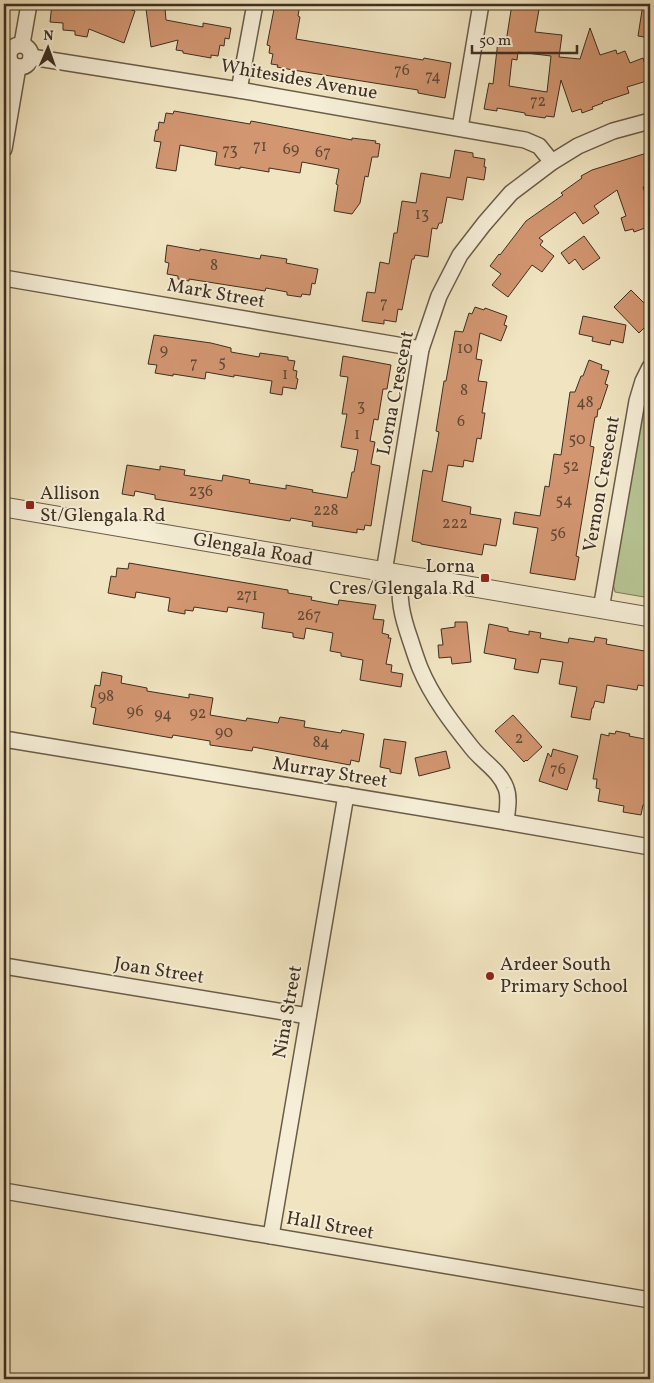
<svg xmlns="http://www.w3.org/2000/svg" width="654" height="1383" font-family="Vollkorn,serif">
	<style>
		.green { fill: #b8c594; stroke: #7a7a5a }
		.building { fill: #d29671; stroke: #3d2f21; fill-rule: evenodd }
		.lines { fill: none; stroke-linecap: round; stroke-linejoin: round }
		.minor-casing { stroke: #6a5c49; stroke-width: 18 }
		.tertiary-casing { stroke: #6a5c49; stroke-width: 21 }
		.minor { stroke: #f6eed7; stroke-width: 15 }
		.tertiary { stroke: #f6eed7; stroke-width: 19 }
		.poi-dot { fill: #8f2418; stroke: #f6eed7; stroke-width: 2 }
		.labels { text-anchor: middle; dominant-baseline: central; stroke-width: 4; stroke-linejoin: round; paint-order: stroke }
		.number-label { font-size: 16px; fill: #624935 }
		.street-label { font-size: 19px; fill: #3d2f21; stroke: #f6eed7 }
		.poi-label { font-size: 19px; fill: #3d2f21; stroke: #f6eed7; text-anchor: start }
	</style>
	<rect width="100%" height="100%" fill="#f1e5c1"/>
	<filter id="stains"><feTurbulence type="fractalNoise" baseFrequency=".004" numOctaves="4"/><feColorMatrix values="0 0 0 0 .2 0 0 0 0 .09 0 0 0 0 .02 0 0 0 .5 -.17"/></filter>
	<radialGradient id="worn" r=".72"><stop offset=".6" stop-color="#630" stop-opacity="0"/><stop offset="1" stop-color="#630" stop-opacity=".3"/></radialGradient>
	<!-- green -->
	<polygon class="green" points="650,383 650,598 615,592 613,583 643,407"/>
	<!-- building -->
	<g class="building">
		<polygon points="52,4 113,4 135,11 124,43 89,29 87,37 75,35 75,31 63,30 63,23 50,22"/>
		<polygon points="275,4 300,4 298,16 300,17 296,39 423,60 424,58 451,63 445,98 418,93 418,90 293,70 277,67 278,65 271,64 273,54 269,53 270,46 267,45"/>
		<path d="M512 4H540L535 32 562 35 559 57 580 59 590 28 600 55 616 50 617 54 625 51 630 63 643 58 650 80 627 87 629 93 602 102 603 103 592 107 593 109 582 113 581 109 572 112 561 80 554 117 546 116 545 118 525 115V113L497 108V111L484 109 489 83 493 84 498 41 506 42ZM518 52 551 56 547 92 509 86 512 59 517 60Z"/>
		<polygon points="643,4 650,4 650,38 638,36"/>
		<polygon points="165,8 166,20 203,27 203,23 231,28 229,39 225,38 224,46 220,45 218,56 211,55 211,58 183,53 183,51 176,50 178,40 151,47 146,9"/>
		<polygon points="174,111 250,124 251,121 352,140 352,138 376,141 375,143 380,144 378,157 372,157 368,177 365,176 360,203 352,214 334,211 338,185 336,184 339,169 302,162 300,173 269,168 269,172 240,167 240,169 215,165 217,152 180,145 176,171 156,168 161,142 154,141 156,130 158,130 159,122 164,123 166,113 173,114"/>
		<polygon points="455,150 473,153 473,157 485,159 484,167 486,167 484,180 467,177 463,200 447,197 442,223 439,223 437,229 432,228 428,257 415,255 414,259 412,259 402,310 398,309 396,322 384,320 384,324 362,321 367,292 375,293 380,262 389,264 394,233 397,233 402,201 416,203 421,173 450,178"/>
		<polygon points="650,152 650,186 643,187 650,208 650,223 644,225 645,228 634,232 633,229 625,231 621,218 626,216 617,190 594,206 599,213 583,224 575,212 539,238 543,241 540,245 554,256 542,272 532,265 508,297 492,285 501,274 490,266 499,254 500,255 526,221 563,195 561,193 582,178 581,176 592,170"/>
		<polygon points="584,236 600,258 583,270 575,259 569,264 561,253"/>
		<polygon points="167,245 200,251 200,249 260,259 261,255 287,259 286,263 318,269 315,284 312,283 310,295 302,294 301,297 287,295 287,292 266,288 265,291 189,279 189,281 178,279 178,276 167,274 169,263 165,262"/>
		<polygon points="631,290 650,309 650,322 639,333 614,307"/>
		<polygon points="475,307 484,310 485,308 507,316 504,325 507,326 501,341 480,333 476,359 482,360 478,381 487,382 482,413 485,413 481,439 477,438 473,462 464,460 463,467 448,465 442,501 471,507 470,514 501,519 496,546 484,544 482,555 421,544 421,543 412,541 423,470 432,472 439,432 436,431 441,400 444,381 446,381 455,331 463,332 469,313 472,314"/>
		<polygon points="583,316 626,325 623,343 611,340 610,345 592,341 593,337 579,334"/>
		<polygon points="154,335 211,343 231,348 231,352 259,357 260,353 288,357 288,360 295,361 293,370 297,371 296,378 298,379 296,389 283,387 282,395 270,393 272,381 234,375 234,377 206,372 205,379 173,374 173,376 155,373 157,365 148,364"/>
		<polygon points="343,356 391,365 387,389 383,389 378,420 374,419 370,441 375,442 371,464 380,466 371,526 365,525 364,530 357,529 357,533 312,526 313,522 291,518 290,521 155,499 155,495 135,491 134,496 122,494 127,465 160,470 160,466 185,470 184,475 222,481 223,475 250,480 249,483 286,489 286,485 313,490 312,492 347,498 352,472 354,472 358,450 341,447 347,414 342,414 348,377 340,376"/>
		<polygon points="589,360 602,365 601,369 609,371 605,384 608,385 600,409 598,409 597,417 595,417 590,446 594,447 576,556 579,557 575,580 530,573 538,528 513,524 515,512 540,516 545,486 549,487 554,454 561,455 570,392 575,392 581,376 583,376"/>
		<polygon points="129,563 288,590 288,593 312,597 311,600 338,605 339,600 376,605 373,619 384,620 382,633 389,635 388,638 391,638 386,664 392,665 391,672 403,674 401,687 360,680 363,660 341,656 341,653 330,651 333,633 306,628 304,639 293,637 293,633 262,628 264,613 228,607 227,612 194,607 193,611 185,610 185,614 168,611 170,598 136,592 135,598 108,593 111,576 116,577 117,568 128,569"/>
		<polygon points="455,622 467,622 471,662 452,664 451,657 439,658 438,645 443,645 441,629 455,627"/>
		<polygon points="489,624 508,628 508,631 529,635 529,631 541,633 540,638 568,643 569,638 594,642 595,637 607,639 606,644 650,652 650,687 638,685 637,690 607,685 604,703 595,701 593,708 592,708 590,720 571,717 577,687 559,684 563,662 541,659 538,673 514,669 516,659 484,653"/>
		<polygon points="102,672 122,676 121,683 147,688 147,691 189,698 189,694 213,698 210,715 246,721 247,718 278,723 280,717 305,721 304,727 341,733 342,730 364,734 359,762 351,760 350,765 253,747 252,751 210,745 210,741 173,735 172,738 93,724 96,708 91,707 95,685 100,686"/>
		<polygon points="513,715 542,747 527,761 526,760 524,762 495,731"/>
		<polygon points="616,731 630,734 629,736 650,740 650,758 645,786 645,790 648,790 645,805 643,805 641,815 623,812 624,806 598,801 600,789 596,788 597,779 593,779 601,734 609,736 609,733 615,734"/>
		<polygon points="384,739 406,742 401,774 390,772 390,769 380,767"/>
		<polygon points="553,749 578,756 567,790 539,781 548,753 551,757"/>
		<polygon points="446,751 450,768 419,776 415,758"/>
	</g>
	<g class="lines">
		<!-- minor casing -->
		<g class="minor-casing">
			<g id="minor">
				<polyline points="22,44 29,4"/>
				<circle cx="20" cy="56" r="11"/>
				<polyline points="31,57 239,90 525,140 539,146 552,162"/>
				<polyline points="239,90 255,4"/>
				<polyline points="460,128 481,4"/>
				<polyline points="4,149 18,67"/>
				<polyline points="4,278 421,349"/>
				<polyline points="384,572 421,349 439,296 460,255 484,224 511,193 552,162 578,146 613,131 650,121"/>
				<path d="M401 575C398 599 402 616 410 639 413 648 416 658 420 668 432 697 452 723 472 748 482 761 500 771 506 788 510 798 507 811 506 822"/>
				<polyline points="601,609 637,401 643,381 650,367"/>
				<polyline points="4,739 495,820 650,847"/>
				<polyline points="4,966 308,1016"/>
				<polyline points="4,1191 650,1300"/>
				<polyline points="271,1236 346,795"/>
			</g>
		</g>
		<!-- tertiary casing -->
		<g class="tertiary-casing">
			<polyline id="tertiary" points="4,507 650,617"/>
		</g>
		<!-- minor -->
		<use href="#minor" class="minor"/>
		<!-- tertiary -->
		<use href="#tertiary" class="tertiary"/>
	</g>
	<!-- markers -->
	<g class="poi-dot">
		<rect x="25" y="500" width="10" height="10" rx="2.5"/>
		<rect x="480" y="573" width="10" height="10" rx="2.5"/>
		<circle cx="490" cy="976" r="5"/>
	</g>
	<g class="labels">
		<!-- number labels -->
		<g class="number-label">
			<text x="402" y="71">76</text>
			<text x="433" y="77">74</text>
			<text x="538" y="102">72</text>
			<text x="260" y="147">71</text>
			<text x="291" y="150">69</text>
			<text x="230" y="151">73</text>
			<text x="323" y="153">67</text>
			<text x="422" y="215">13</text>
			<text x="214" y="266">8</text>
			<text x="384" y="304">7</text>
			<text x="465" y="349">10</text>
			<text x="164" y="351">9</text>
			<text x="222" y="363">5</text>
			<text x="194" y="364">7</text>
			<text x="285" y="375">1</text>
			<text x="464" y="391">8</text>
			<text x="585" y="403">48</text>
			<text x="361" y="407">3</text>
			<text x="461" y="422">6</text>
			<text x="357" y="435">1</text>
			<text x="577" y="440">50</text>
			<text x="571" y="467">52</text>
			<text x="201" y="492">236</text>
			<text x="564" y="501">54</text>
			<text x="326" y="511">228</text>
			<text x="455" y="524">222</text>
			<text x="558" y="534">56</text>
			<text x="247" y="596">271</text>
			<text x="309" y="616">267</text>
			<text x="106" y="697">98</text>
			<text x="135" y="712">96</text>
			<text x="198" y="714">92</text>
			<text x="163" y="715">94</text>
			<text x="224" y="733">90</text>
			<text x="519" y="739">2</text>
			<text x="321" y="743">84</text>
			<text x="558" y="770">76</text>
		</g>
		<!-- street labels -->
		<g class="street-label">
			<text transform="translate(299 80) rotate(10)">Whitesides Avenue</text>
			<text transform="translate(216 294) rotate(10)">Mark Street</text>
			<text transform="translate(396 393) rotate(-79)">Lorna Crescent</text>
			<text transform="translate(602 484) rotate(-80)">Vernon Crescent</text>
			<text transform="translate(253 550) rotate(10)">Glengala Road</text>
			<text transform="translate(330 773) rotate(9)">Murray Street</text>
			<text transform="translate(159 971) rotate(9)">Joan Street</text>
			<text transform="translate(288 1012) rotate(-80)">Nina Street</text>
			<text transform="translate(330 1226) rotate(10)">Hall Street</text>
		</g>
		<!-- poi labels -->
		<g class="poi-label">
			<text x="40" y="494">Allison<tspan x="40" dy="22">St/Glengala Rd</tspan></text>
			<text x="475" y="567" text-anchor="end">Lorna<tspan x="475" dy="22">Cres/Glengala Rd</tspan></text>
			<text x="500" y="965">Ardeer South<tspan x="500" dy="22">Primary School</tspan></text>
		</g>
	</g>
	<!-- margin -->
	<rect width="654" height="1383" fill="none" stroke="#f1e5c1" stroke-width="20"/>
	<rect x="5" y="5" width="644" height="1373" fill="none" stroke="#3d2f21" stroke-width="2.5"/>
	<rect x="10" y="10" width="634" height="1363" fill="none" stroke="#3d2f21"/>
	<!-- north arrow -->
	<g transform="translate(48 48) rotate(2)" stroke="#f6eed7" stroke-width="4" paint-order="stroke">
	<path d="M0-4L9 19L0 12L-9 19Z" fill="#3d2f21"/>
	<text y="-8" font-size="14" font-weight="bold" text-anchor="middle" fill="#3d2f21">N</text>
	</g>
	<!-- scale -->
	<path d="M472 45v8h105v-8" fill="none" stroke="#3d2f21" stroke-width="2.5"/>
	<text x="479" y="45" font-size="15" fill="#3d2f21" stroke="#f6eed7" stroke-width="4" paint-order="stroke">50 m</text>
	<rect width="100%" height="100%" filter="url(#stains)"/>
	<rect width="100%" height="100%" fill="url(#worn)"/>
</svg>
